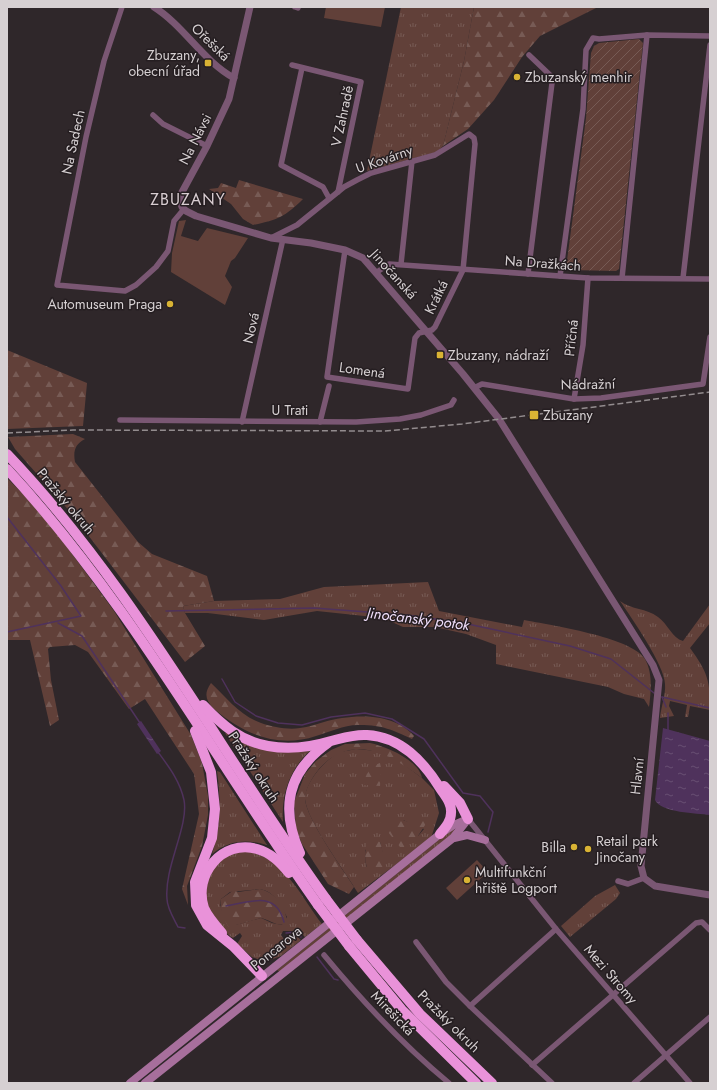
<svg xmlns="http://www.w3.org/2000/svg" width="717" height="1090" font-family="Jost,sans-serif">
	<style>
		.grass { fill: url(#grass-tufts); fill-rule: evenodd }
		.forest { fill: url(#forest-firs) }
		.park { fill: #614039 }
		.garden { fill: url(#garden-furrows) }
		.water { fill: url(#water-ripples) }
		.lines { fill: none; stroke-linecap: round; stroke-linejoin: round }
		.stream { stroke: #4f325c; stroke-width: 1.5 }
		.minor { stroke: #7a5773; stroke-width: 5.5 }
		.tertiary { stroke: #7a5773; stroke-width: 7 }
		.secondary { stroke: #a76f9c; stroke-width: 8 }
		.motorway { stroke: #e992d9; stroke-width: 10 }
		.rail { stroke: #938c8e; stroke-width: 1.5; stroke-dasharray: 6 3; stroke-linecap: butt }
		.motorway-bridge { stroke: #e992d9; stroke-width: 10 }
		.poi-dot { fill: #d9b334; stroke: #251e21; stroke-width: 1.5 }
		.labels { text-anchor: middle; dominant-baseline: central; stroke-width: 3; stroke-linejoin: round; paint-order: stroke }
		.street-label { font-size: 14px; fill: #d6d0d2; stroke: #251e21 }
		.poi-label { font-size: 14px; fill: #d6d0d2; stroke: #251e21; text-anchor: start }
		.water-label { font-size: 15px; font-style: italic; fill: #efddf9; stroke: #251e21 }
		.quarter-label { font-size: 16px; letter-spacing: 1px; fill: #d8cdd1; stroke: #251e21 }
	</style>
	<defs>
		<pattern id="grass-tufts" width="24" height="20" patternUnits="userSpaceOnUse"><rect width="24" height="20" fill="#614039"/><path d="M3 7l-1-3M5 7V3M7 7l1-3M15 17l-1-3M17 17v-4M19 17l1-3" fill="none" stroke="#775b55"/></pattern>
		<pattern id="forest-firs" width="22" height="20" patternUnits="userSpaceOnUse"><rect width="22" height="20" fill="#614039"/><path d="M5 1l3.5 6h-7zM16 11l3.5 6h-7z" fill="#775b55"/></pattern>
		<pattern id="garden-furrows" width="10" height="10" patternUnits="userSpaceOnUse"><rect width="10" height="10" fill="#614039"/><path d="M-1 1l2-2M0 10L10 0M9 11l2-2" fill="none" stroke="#775b55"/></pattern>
		<pattern id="water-ripples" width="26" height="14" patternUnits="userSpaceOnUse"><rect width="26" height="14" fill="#4f325c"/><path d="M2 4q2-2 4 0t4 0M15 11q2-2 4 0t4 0" fill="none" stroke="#684f72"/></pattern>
	</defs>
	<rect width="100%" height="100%" fill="#2f272a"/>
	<!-- grass -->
	<g class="grass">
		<polygon points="401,7 474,7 464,61 443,146 437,152 367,171"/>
		<path d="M428 582 439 611 522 627 524 620C549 625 632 637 645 659 653 674 651 691 649 707L644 699 624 694 608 687 496 664V645L466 634 435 627H403L383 618 317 611 264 620 208 613H185L183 606 214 601 280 599 324 587Z"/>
		<path d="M620 601C632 610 646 608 658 617 668 624 672 638 683 641L710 604V623L690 648C708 673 710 680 710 710L690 706 688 717H685L687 705 670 701 669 706 674 716 660 718C661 707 666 694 665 684 665 666 631 617 620 601Z"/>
		<path d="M225 733 311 750C290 768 281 794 283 822Z"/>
		<path d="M356 749 377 751 399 761 422 778 434 790 439 813 431 838 358 893C346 873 307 821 305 799 304 783 327 757 341 752 346 751 351 750 356 749ZM403 820 424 829 418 836ZM380 842 383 854 366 867 365 850Z"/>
		<path d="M217 771 220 772 267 845C247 839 229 840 212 854 221 826 221 800 217 771Z"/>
		<polygon points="451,830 454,830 454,833 280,972 277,970"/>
		<path d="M241 851C281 852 300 895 322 924L305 937 299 931H283L281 935 284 939 291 938 295 935 301 940 281 956 265 962 252 957 237 944 242 936 240 933 233 938C225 934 207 911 206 902 204 888 209 868 220 859 225 856 235 854 241 851ZM260 889C275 892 280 904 287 917L282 925 272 923 261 918 235 925 226 922 220 905 221 899 230 892Z"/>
		<polygon points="615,885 620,893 616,899 570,937 561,926 595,896"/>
	</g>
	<!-- forest -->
	<g class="forest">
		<polygon points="474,7 598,7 540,36 522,57 494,100 468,129 443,146 464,61"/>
		<path d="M239 180 303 199C285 217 277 220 253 225L243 219 231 204 209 189 218 188 221 183 236 188Z"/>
		<polygon points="7,350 87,383 83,426 7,429"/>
		<path d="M73 434 85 439C75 444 73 451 75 462L138 542 152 554 207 576 214 601 183 606 185 613 205 646 185 662 72 514 15 449 8 437Z"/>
		<polygon points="7,478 42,513 114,611 191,735 202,763 208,796 208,815 202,846 187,886 188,905 182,889 199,814 194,774 145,699 129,709 88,652 75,645 50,647 48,649 51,680 59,720 50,726 30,640 7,640"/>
		<path d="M211 683C227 698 239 715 261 723 273 727 288 730 300 728 309 727 316 724 324 722 352 714 393 712 414 736L412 739C392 730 383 725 360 725 346 724 329 732 316 736 277 749 244 734 214 709 205 700 204 693 211 683Z"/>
		<path d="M370 743C385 746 419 760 422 778 390 754 352 732 319 769 313 776 305 789 305 799 306 818 342 868 354 887L349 894 328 884 302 844 296 830 294 802 305 774 316 761 331 750 345 744Z"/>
		<path d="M380 763 381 768 380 786 364 785C364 776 371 765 380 763Z"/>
		<polygon points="395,818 413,823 423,819 427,822 418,836 404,847 400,847 380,822 381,819"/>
		<path d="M370 839 380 842 386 862 385 867 372 871 367 869C365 859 363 846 370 839Z"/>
		<path d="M260 889C275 892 287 908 287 924 277 927 270 920 261 918L236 925 234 929H230C224 920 219 910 221 899L234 890 238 892Z"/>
	</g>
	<!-- park -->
	<g class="park">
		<polygon points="326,7 385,7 381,27 324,18"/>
		<polygon points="186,220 181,236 198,241 207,228 248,238 235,258 231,261 225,276 232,287 225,305 171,272 172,253 179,221"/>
		<polygon points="477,860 488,872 457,900 446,888"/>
	</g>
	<!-- garden -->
	<polygon class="garden" points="639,39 643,43 619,269 616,271 568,270 566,268 586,118 591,53 594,46 599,43"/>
	<!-- water -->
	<g class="water">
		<polygon points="141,721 161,751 157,754 137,724"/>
		<path d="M663 728 710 741V815C697 813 661 813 655 800Z"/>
	</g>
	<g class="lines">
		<!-- stream -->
		<g class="stream">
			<polyline points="7,517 61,586 81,616 7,632"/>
			<polyline points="166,611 314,608 407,615 463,623 570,646 611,659 654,693"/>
			<polyline points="58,623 82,636 140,723"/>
			<polyline points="222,679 235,702 256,716 278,723 302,725 331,717 365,713 392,719 424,739 463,793 480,796 493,812 488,832"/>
			<polyline points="662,697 710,708"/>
			<polyline points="662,697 666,707"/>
			<polyline points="668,713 668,730"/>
			<path d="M158 752C169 767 180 781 184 800 189 826 164 867 167 899 167 908 174 919 178 927L185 928"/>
			<path d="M226 906C251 902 276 890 284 922"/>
			<polyline points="286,933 297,932 301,937"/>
			<polyline points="317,957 334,979 338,980"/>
		</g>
		<!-- minor -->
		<g class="minor">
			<polyline points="122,7 104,61 86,137 57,285 125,291 136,285 156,267 168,251 174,221 184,209"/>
			<polyline points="295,7 298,8"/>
			<polyline points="292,65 361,82 338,192"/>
			<polyline points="302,68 281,165 323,187 329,198"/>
			<polyline points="153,115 163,124 207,146"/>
			<polyline points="271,238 297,225 344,187 357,180 371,173 435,155 469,134 474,138 475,144 463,270 435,327 432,330 419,333 415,338 408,389 327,377 345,250"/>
			<polyline points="401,264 412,161"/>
			<polyline points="377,272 389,264 588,278 710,279"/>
			<polyline points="528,274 552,83 550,75 529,55"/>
			<polyline points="560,276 583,109 586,50 593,38 599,39 647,35 710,36"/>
			<polyline points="622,278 647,35"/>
			<polyline points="683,278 710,45"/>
			<polyline points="474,388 482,384 574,399 601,398 703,384 710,337"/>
			<polyline points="574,399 583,345 588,278"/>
			<polyline points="120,420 356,422 400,419 421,415 451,405 454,400"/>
			<polyline points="242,422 283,239"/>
			<polyline points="320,422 329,386"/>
			<polyline points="468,819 556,929 690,1083"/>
			<polyline points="618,881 628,884 644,878"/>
			<polyline points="416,942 446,982 470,1006 556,929"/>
			<path d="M324 955C362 1001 403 1045 449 1083"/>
			<polyline points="470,1006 552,1083"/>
			<polyline points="532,1065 696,923 702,922 710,930"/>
			<polyline points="634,1083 710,1017"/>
		</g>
		<!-- tertiary -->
		<g class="tertiary">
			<path d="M154 7C184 26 203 61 234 78"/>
			<polyline points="250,7 229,99 207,146 181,194 180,201 182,207 186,211 196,216 271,238 311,243 345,250 363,258 463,374 499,419 653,665 659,680 641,866 644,878 655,886 710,895"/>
		</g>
		<!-- secondary -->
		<g class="secondary">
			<polyline points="454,838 467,835 485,840"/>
			<polyline points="130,1083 440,834 454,825 468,819"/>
			<polyline points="145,1083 453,838 468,819"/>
		</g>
		<!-- motorway -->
		<g class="motorway">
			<path d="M7 454C134 587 219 751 326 899"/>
			<path d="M7 469C129 601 215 760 318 905"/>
			<path d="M203 705C222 725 240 741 268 746 289 750 311 747 331 741 343 738 354 734 367 735 401 737 423 761 440 788 445 796 452 803 451 813 451 821 446 827 440 834"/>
			<polyline points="195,731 211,772 215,809 212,838 195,882 196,905 207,925 233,946 262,976"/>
			<polyline points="444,786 460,803 468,819"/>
			<path d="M300 853C280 809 287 772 328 743"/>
			<path d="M222 933C215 925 208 917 204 908 193 875 222 839 257 849 271 853 280 862 289 873"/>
			<polyline points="357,940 420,1014 492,1083"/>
			<polyline points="349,946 402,1010 476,1083"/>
		</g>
		<!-- rail -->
		<polyline class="rail" points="7,433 73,430 385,431 462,424 710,392"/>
		<!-- motorway-bridge -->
		<g class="motorway-bridge">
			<polyline points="326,899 357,940"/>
			<polyline points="318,905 349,946"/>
		</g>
	</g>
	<!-- markers -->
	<g class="poi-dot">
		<rect x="204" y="59" width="8" height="8" rx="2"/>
		<circle cx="517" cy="77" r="4"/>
		<circle cx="170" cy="304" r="4"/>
		<rect x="436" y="351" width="8" height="8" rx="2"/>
		<rect x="529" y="410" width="10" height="10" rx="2"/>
		<circle cx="574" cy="847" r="4"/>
		<circle cx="588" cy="849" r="4"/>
		<circle cx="467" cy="880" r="4"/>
	</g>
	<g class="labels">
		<!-- street labels -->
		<g class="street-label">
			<text transform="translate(211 42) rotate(44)">Ořešská</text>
			<text transform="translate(342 116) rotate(-78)">V Zahradě</text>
			<text transform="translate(195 139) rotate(-63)">Na Návsi</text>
			<text transform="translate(73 142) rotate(-78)">Na Sadech</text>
			<text transform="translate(384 159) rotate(-19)">U Kovárny</text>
			<text transform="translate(543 263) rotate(4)">Na Dražkách</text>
			<text transform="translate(394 274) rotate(48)">Jinočanská</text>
			<text transform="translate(436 297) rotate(-64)">Krátká</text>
			<text transform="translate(251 328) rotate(-77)">Nová</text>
			<text transform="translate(571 338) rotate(-84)">Příčná</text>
			<text transform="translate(362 370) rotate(8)">Lomená</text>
			<text transform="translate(588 384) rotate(-1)">Nádražní</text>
			<text x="290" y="410">U Trati</text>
			<text transform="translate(66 501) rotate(50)">Pražský okruh</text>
			<text transform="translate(254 767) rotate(57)">Pražský okruh</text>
			<text transform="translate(637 776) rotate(-84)">Hlavní</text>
			<text transform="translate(276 948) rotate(-39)">Poncarova</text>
			<text transform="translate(611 974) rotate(49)">Mezi Stromy</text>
			<text transform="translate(393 1013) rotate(46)">Mirešická</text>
			<text transform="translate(449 1021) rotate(45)">Pražský okruh</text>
		</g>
		<!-- poi labels -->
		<g class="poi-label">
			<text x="200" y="55" text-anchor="end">Zbuzany,<tspan x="200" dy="16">obecní úřad</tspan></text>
			<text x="525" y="77">Zbuzanský menhir</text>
			<text x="162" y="304" text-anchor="end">Automuseum Praga</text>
			<text x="448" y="355">Zbuzany, nádraží</text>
			<text x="543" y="415">Zbuzany</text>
			<text x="596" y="841">Retail park<tspan x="596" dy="16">Jinočany</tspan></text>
			<text x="566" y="847" text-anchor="end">Billa</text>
			<text x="475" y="872">Multifunkční<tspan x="475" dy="16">hřiště Logport</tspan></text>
		</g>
		<!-- water labels -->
		<g class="water-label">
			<text transform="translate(418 619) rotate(7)">Jinočanský potok</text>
		</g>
		<!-- quarter labels -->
		<g class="quarter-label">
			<text x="188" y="199">ZBUZANY</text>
		</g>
	</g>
	<!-- border -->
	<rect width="717" height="1090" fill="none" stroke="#d6d0d2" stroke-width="16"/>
</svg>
